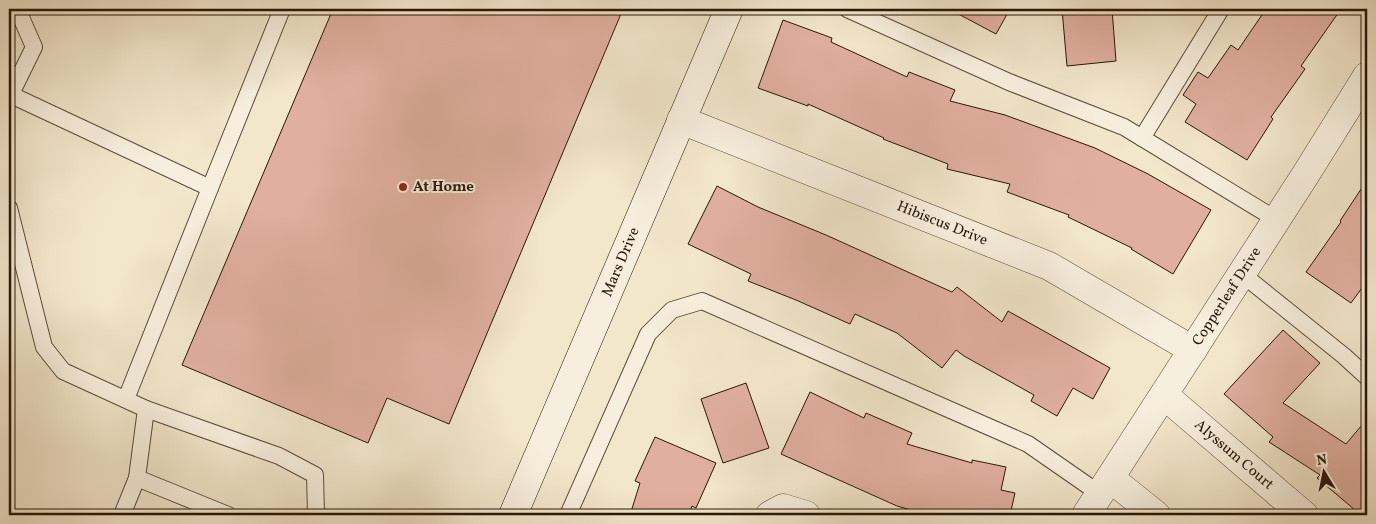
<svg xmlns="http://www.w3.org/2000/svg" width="1376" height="524" font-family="Vollkorn,serif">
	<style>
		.building { fill: #e0af9f; stroke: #2a160a }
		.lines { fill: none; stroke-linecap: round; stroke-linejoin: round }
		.lane-casing { stroke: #5c4a3a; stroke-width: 18 }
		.street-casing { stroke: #5c4a3a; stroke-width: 29 }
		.secondary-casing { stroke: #2a160a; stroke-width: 29 }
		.lane { stroke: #f7efdd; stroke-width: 16 }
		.street { stroke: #f7efdd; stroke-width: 28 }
		.secondary { stroke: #f7efdd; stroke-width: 28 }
		.poi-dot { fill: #8f2418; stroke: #f7efdd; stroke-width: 2 }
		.labels { text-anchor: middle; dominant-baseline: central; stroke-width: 4; stroke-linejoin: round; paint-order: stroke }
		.poi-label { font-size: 15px; font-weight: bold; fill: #2a160a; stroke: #f7efdd; text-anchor: start }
		.street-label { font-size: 15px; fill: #2a160a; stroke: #f7efdd }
	</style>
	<rect width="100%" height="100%" fill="#f2e6cb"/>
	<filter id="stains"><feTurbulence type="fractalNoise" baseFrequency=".004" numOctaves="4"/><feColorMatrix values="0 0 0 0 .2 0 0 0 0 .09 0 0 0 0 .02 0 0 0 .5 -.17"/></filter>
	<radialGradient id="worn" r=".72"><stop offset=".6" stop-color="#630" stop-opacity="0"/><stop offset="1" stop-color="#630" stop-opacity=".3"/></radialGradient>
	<!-- building -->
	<g class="building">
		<polygon points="333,9 623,9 449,424 387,398 368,443 182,365"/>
		<polygon points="949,9 1010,9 996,34"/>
		<polygon points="1062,9 1112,9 1116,61 1067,66"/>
		<polygon points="1266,9 1341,9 1301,66 1305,69 1271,117 1273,119 1247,160 1185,122 1196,104 1183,95 1198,72 1208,78 1231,45 1238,50"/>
		<polygon points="783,20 832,38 831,42 907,77 909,72 955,90 950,101 1005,115 1095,148 1148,174 1211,210 1173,274 1131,249 1132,248 1068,217 1069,215 1007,192 1010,184 947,169 948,164 883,139 884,138 808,104 808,106 758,88"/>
		<polygon points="1367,180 1367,281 1351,303 1306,272 1341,222 1340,221"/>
		<polygon points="717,186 758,207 826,235 952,292 957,287 1002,322 1008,311 1110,368 1093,399 1073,388 1057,416 1031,401 1034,395 964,356 956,350 942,368 897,333 855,314 850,324 796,300 748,281 751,274 688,244"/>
		<polygon points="1283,330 1320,363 1283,403 1346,444 1367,419 1367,515 1361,515 1317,478 1320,475 1269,442 1273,437 1224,394"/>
		<polygon points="746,383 769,448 723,463 701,399"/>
		<polygon points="810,392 864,418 866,413 912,433 907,444 972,463 972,460 1006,467 1001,490 1015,493 1010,515 929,515 897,506 781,454"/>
		<polygon points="655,437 716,463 696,508 692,506 689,515 630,515 640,483 635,481"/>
	</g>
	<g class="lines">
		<!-- lane casing -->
		<g class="lane-casing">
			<g id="lane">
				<polyline points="9,9 20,15 34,47 9,98"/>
				<polyline points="847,9 1009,82 1124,127 1277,220"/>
				<polyline points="9,94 210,188 126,399"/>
				<polyline points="1142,138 1221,9"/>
				<polyline points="210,188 282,9"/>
				<polyline points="9,208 44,347 63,371 146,409 137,478 122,515"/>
				<polyline points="1242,274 1344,356 1367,377"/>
				<polyline points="146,409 279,456 315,475 316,514 314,515"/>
				<polyline points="137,478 228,515"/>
				<polyline points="568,515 648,334 672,310 702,301 1028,444 1100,494"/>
			</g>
		</g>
		<!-- street casing -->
		<g class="street-casing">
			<g id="street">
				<path id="s1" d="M681 120 1049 266 1193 350"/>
				<path id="s2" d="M1164 395 1304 515"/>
				<polyline points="1110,478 1156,515"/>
				<polyline points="770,515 783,508 806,515"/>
				<path id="s3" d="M1086 515 1306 174 1367 76"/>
			</g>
		</g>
		<!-- secondary casing -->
		<g class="secondary-casing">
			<g id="secondary">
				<path id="s4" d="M513 515 729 9"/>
			</g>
		</g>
		<!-- lane -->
		<use href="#lane" class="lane"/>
		<!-- street -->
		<use href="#street" class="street"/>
		<!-- secondary -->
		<use href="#secondary" class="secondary"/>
	</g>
	<!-- markers -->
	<circle class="poi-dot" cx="403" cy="187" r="5"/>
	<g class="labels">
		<!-- poi labels -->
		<g class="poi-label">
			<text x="413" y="187">At Home</text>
		</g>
		<!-- street labels -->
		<g class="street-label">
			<text stroke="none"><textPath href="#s1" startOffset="281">Hibiscus Drive</textPath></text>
			<text stroke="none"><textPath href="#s4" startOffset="275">Mars Drive</textPath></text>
			<text stroke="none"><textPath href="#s3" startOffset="260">Copperleaf Drive</textPath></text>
			<text stroke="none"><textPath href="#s2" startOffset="92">Alyssum Court</textPath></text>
		</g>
	</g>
	<!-- margin -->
	<rect width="1376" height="524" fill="none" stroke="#f2e6cb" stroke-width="30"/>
	<rect x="10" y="10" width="1356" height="504" fill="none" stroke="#2a160a" stroke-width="2.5"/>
	<rect x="15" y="15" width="1346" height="494" fill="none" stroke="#2a160a"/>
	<!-- north arrow -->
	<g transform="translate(1324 472) rotate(350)" stroke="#f7efdd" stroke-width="4" paint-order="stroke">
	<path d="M0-4L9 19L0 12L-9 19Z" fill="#2a160a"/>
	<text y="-8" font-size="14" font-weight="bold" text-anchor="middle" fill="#2a160a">N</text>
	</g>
	<rect width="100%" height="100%" filter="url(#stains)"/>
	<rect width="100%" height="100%" fill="url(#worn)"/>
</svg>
